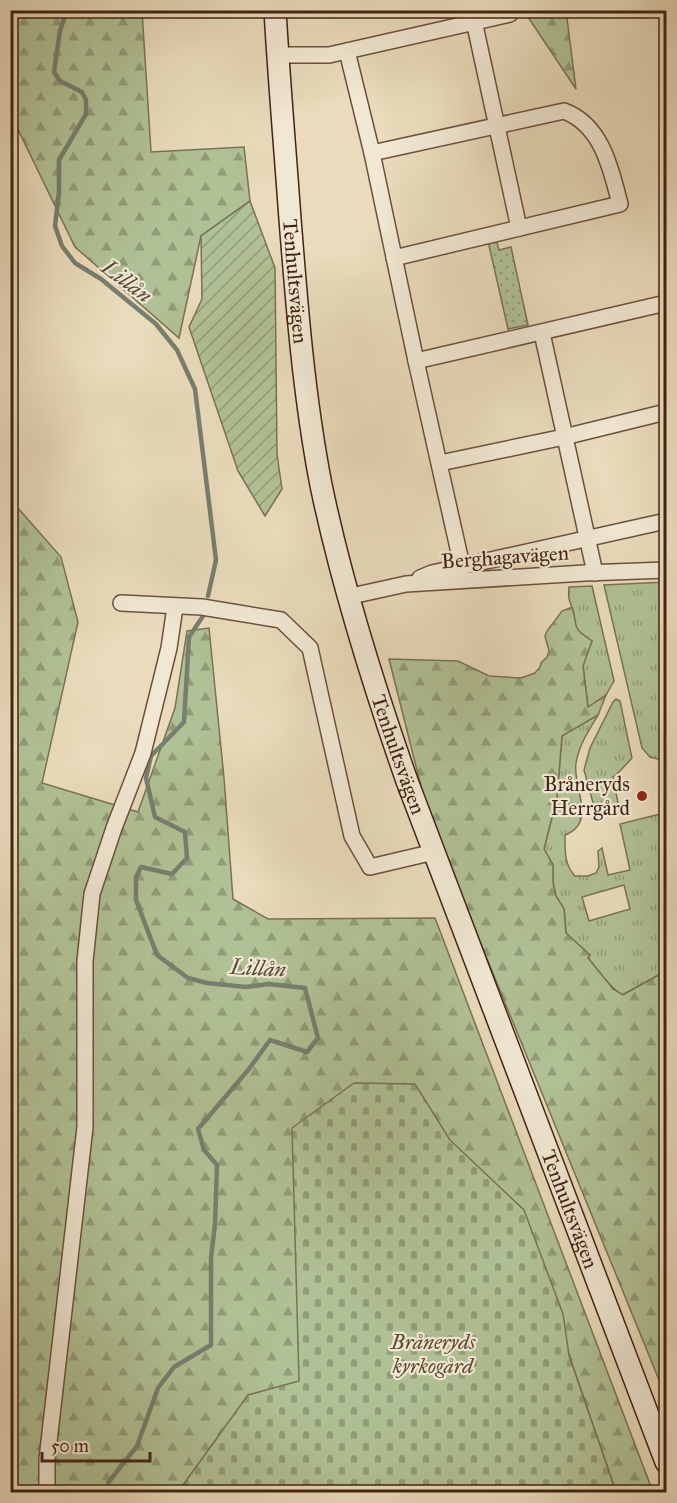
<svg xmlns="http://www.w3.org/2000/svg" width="677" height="1503" font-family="'IM FELL Great Primer',serif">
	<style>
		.grass { fill: url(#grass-tufts); stroke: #7a7254; stroke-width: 1.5; fill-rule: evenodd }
		.forest { fill: url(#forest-firs); stroke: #7a7254; stroke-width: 1.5 }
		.cemetery { fill: url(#cemetery-stones); stroke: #7a7254; stroke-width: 1.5 }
		.park { fill: url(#park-dots); stroke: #7a7254; stroke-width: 1.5 }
		.garden { fill: url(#garden-furrows); stroke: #7a7254; stroke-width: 1.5 }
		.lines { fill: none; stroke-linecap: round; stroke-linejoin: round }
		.stream { stroke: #777f6e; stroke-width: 4.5 }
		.street-casing { stroke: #6c513c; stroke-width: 18 }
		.secondary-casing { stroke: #432312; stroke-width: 24 }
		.street { stroke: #f1e8d3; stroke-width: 15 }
		.secondary { stroke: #f1e8d3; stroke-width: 21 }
		.poi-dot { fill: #8f2418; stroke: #f1e8d3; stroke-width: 2 }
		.labels { text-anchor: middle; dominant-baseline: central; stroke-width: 4.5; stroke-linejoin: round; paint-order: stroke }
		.street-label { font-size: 21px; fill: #432312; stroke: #f1e8d3 }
		.poi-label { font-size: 21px; fill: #432312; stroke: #f1e8d3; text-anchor: end }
		.park-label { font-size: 21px; font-style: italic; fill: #5e4a33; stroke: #f1e8d3 }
		.water-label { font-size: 22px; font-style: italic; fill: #584938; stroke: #f1e8d3 }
	</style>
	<defs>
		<pattern id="grass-tufts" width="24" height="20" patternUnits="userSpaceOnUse" patternTransform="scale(1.5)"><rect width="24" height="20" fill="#b0c195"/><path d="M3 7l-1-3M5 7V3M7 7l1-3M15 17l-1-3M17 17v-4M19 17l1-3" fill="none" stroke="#919c78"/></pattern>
		<pattern id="forest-firs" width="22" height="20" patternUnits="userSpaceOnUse" patternTransform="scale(1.5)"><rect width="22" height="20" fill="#b0c195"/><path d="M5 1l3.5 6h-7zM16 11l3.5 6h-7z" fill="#919c78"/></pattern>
		<pattern id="cemetery-stones" width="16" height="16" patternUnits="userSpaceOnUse" patternTransform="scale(1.5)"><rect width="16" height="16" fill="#b0c195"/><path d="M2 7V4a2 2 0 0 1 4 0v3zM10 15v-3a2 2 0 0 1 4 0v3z" fill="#919c78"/></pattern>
		<pattern id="park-dots" width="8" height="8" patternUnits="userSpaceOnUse" patternTransform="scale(1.5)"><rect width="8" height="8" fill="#b0c195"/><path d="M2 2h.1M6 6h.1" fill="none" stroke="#919c78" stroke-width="1.8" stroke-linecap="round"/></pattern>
		<pattern id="garden-furrows" width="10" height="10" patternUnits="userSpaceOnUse" patternTransform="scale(1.5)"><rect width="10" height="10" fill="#b0c195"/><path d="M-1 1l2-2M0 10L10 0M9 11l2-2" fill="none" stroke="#919c78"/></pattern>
	</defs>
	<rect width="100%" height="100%" fill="#e9dbbb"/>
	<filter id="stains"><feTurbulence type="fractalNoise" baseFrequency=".00333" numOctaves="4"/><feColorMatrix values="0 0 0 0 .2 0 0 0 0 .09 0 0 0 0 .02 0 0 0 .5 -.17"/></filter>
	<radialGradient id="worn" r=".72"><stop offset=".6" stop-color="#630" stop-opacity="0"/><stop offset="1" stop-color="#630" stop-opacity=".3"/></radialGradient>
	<!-- grass -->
	<g class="grass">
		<polygon points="666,582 666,761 650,757 642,748 604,585"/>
		<path d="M592 586 614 681 606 695 588 708 583 665 592 641C585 636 577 633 575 625 573 620 575 615 573 610 569 599 568 600 569 587Z"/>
		<polygon points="616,699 620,701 632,758 620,771 613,777 620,813 601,816 595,810 584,770 590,748 613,702"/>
		<path d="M598 715C589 730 579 745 576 763 572 787 598 822 565 835 565 851 564 864 575 876H588L596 873 599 867 598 851 602 848 608 875 630 870 620 824 664 813 666 810V971L622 995C608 986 599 971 588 958L590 955 566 933 564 909 556 896 553 883V865L544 849 557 797 562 735ZM624 885 630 909 589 921 582 897Z"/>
	</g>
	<!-- forest -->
	<g class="forest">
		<polygon points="11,11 142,11 151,152 244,147 250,201 201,236 179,338 75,247 11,115"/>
		<polygon points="524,11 566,11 576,89"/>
		<polygon points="10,499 61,557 78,622 42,783 138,812 175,708 187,631 209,628 224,778 233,899 268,919 435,918 653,1492 616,1492 569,1355 217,1439 178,1492 11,1492"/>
		<path d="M572 607C579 629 570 626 592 641L583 666 588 707 606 695 598 715 562 736 557 797 544 849 553 865V883L556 896 564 909 566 933 590 955 588 958 613 989 623 995 666 971V1397L428 814 389 659 458 661 489 676 521 678 535 673 540 667 541 663 547 657 549 651 545 636 547 631 562 611Z"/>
	</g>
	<!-- cemetery -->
	<polygon class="cemetery" points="354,1083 415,1084 450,1140 524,1210 563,1314 569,1355 616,1492 178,1492 248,1395 299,1381 292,1128"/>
	<!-- park -->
	<polygon class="park" points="496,239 499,250 511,247 528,325 508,329 488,241"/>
	<!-- garden -->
	<polygon class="garden" points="250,201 275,268 277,454 282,489 265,516 238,471 189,327 202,299 201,236"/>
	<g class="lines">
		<!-- stream -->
		<g class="stream">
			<polyline points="67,10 60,31 54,72 60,81 82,92 86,100 86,114 59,160 59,192 55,226 62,246 75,263 101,279 156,324 177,350 195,389 216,560 208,596"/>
			<polyline points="107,1492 108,1483 137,1446 158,1388 174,1367 211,1345 211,1258 215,1224 217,1165 204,1150 198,1129 249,1069 270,1040 307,1052 318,1038 305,988 269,984 246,987 207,983 188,978 157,955 136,900 136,877 141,867 172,874 187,858 185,832 155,817 146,778 151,756 184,722 189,637 203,616"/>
		</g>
		<!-- street casing -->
		<g class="street-casing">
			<g id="street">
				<polyline points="474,21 519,228"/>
				<polyline points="347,51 372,153 416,361 462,566"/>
				<polyline points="278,55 329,55 510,14"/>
				<path d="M372 153 564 111C602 125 611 169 620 204L394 258"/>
				<polyline points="542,333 595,573"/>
				<polyline points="416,361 666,303"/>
				<polyline points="440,463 564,437 666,412"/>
				<polyline points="420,578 432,573 666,521"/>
				<polyline points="347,597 406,584 585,573 666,570"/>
				<polyline points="121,603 202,607 281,620 310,648 352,836 370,867 434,852"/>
				<polyline points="47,1492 47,1459 85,1127 85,961 92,894 114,828 143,753 169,648 175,607"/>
			</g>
		</g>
		<!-- secondary casing -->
		<g class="secondary-casing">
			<g id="secondary">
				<path id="s1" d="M275 10C279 80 285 149 290 219 297 308 304 397 321 485 342 586 373 684 407 781L666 1462"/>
			</g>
		</g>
		<!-- street -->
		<use href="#street" class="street"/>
		<!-- secondary -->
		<use href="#secondary" class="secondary"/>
	</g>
	<!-- markers -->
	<circle class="poi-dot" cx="642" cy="796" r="6"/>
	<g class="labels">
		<!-- street labels -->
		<g class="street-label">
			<text stroke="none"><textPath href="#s1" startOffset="272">Tenhultsvägen</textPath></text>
			<text transform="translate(505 557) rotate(-4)">Berghagavägen</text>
			<text stroke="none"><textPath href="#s1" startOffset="758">Tenhultsvägen</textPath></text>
			<text stroke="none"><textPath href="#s1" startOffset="1244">Tenhultsvägen</textPath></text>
		</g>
		<!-- poi labels -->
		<g class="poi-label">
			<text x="630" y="784">Bråneryds<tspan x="630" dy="24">Herrgård</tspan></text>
		</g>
		<!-- park labels -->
		<g class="park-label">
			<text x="433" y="1342">Bråneryds<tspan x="433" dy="24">kyrkogård</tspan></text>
		</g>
		<!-- water labels -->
		<g class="water-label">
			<text transform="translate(127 281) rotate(37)">Lillån</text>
			<text transform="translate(258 968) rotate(3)">Lillån</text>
		</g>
	</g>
	<!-- margin -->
	<rect width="677" height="1503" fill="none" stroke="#e9dbbb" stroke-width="36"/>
	<rect x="12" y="12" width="653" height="1479" fill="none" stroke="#432312" stroke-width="3"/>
	<rect x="18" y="18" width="641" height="1467" fill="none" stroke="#432312" stroke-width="1.5"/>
	<!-- scale -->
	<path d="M42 1452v9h108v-9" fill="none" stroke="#432312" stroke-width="3"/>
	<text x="51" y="1452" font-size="18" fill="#432312" stroke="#f1e8d3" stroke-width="4.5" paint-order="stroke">50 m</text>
	<rect width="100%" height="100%" filter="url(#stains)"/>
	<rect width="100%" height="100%" fill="url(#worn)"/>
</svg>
